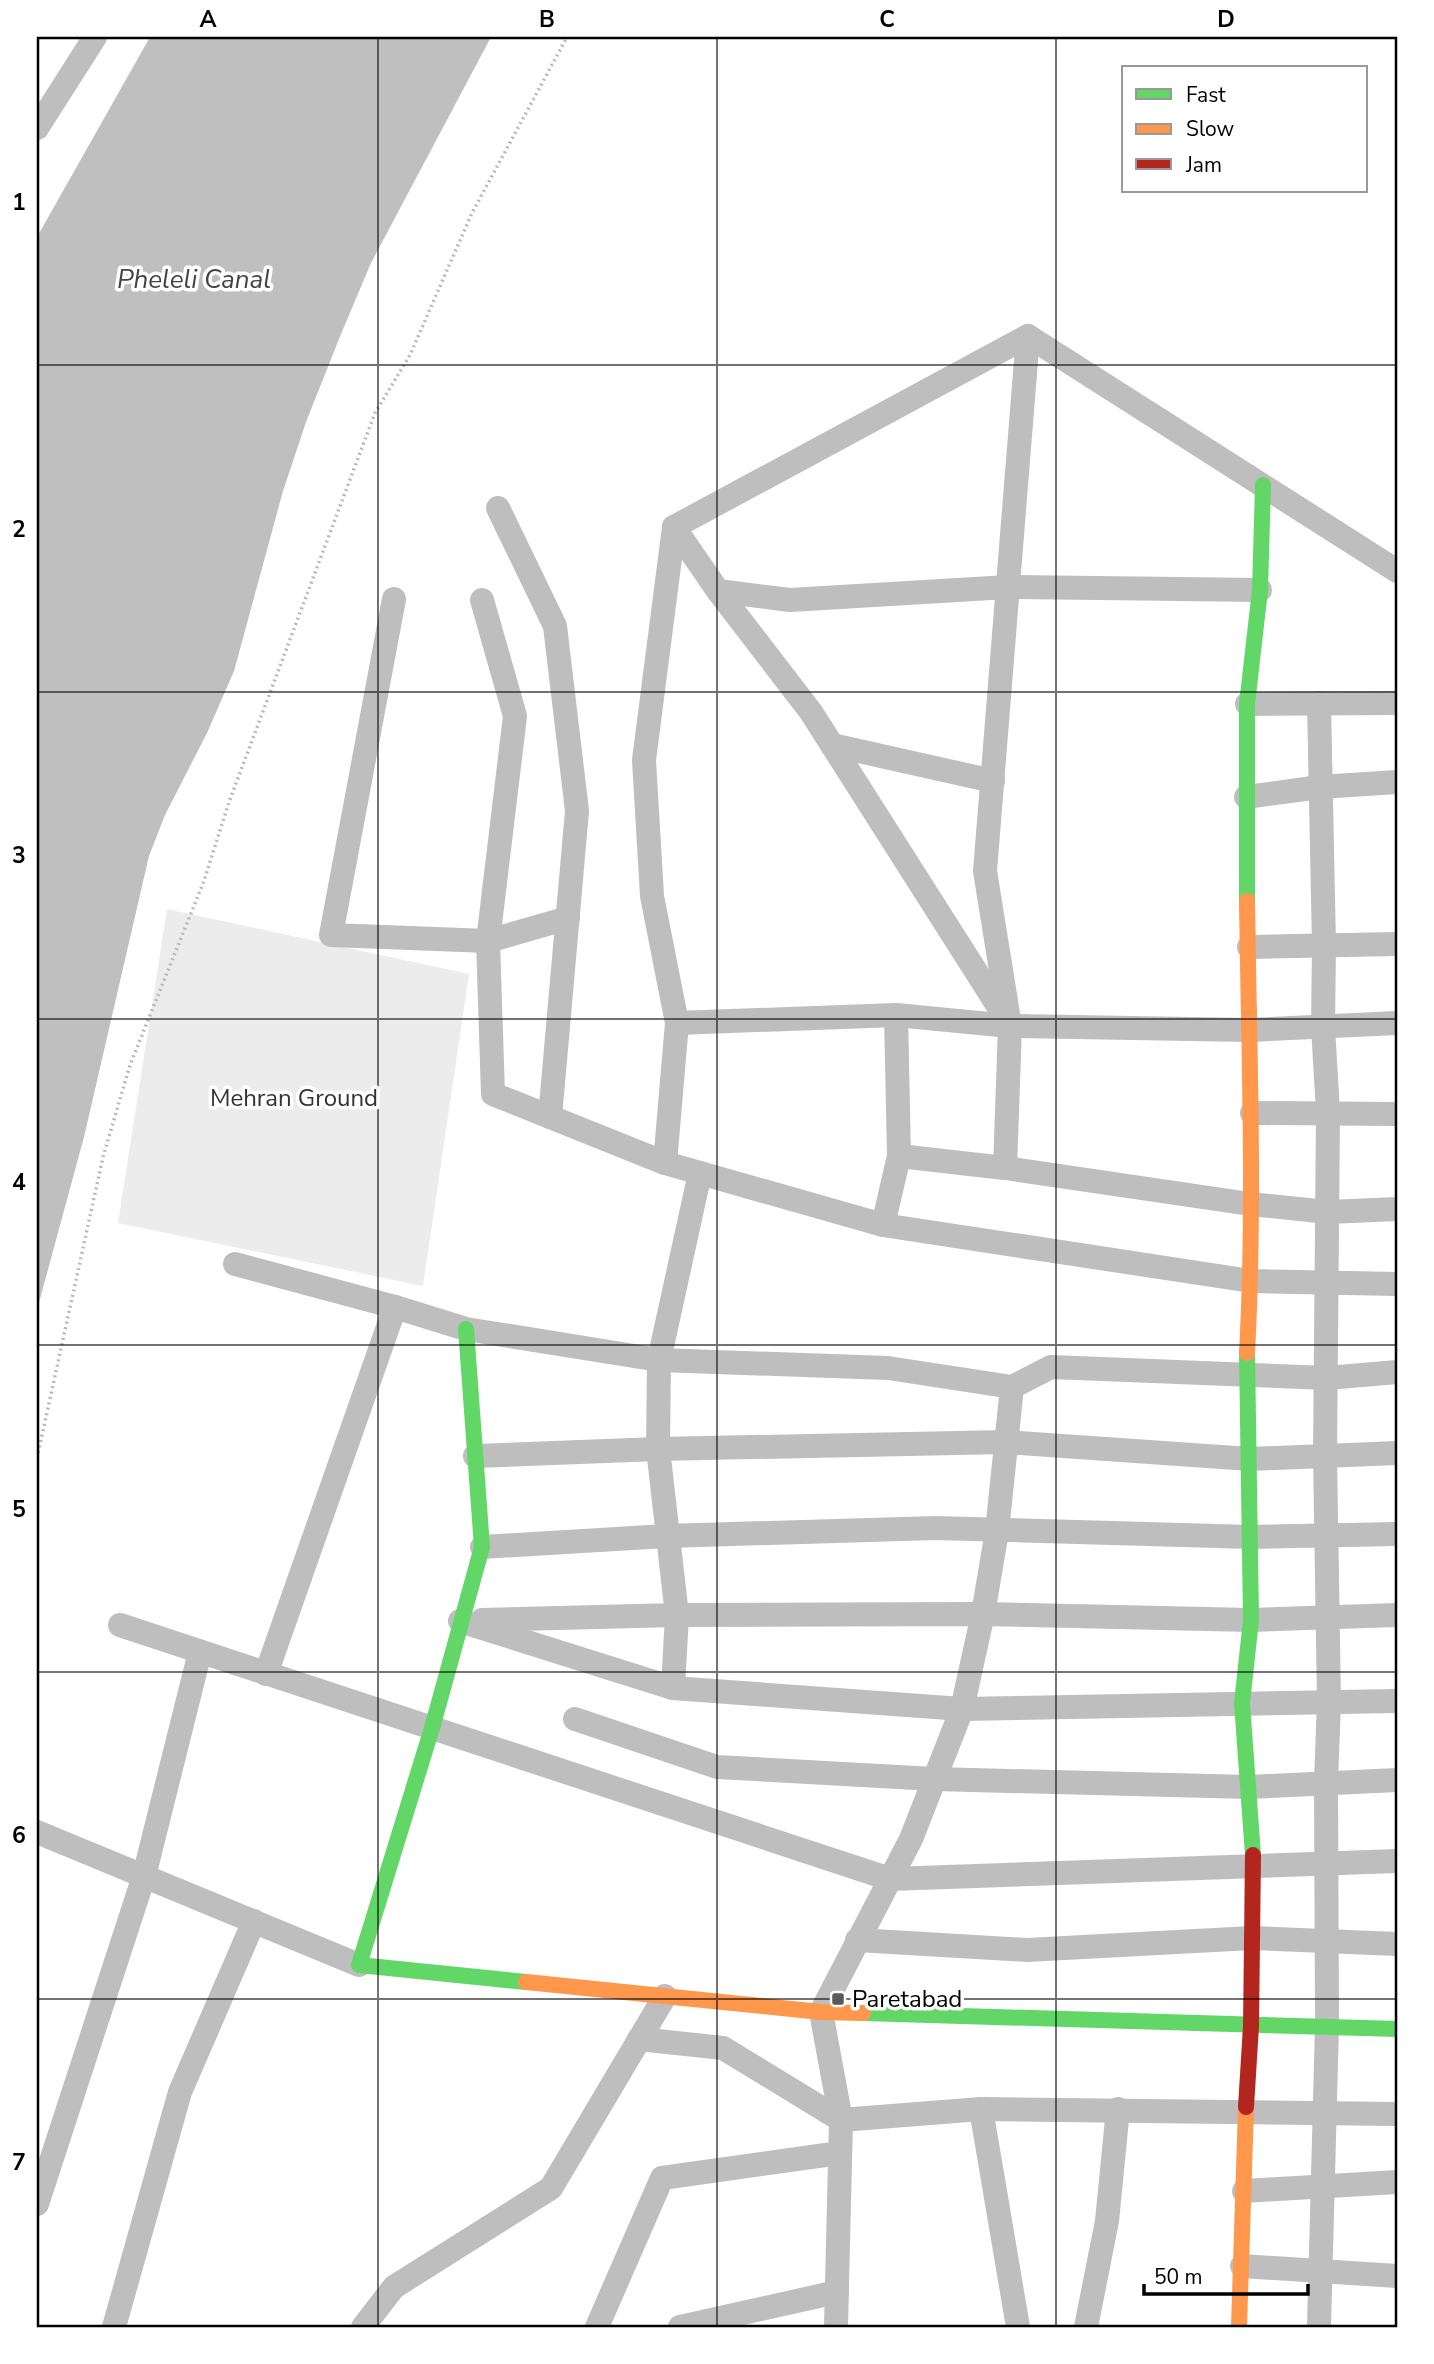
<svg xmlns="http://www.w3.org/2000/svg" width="1434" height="2364" font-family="'Nunito Sans',sans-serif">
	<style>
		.green { fill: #ececec }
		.water { fill: #bfbfbf }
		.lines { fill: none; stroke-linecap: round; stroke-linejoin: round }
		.path { stroke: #b9b9b9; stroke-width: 3.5; stroke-dasharray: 2 3.5; stroke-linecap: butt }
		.street { stroke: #bebebe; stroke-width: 24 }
		.fast { stroke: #63d668; stroke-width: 16 }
		.slow { stroke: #ff974d; stroke-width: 16 }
		.jam { stroke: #b3261e; stroke-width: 16 }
		.grid { fill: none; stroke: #000; stroke-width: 2; stroke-opacity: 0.55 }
		.poi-dot { fill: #595959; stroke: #fff; stroke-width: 2.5 }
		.labels { text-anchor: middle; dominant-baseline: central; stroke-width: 7; stroke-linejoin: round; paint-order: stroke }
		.park-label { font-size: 24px; fill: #333; stroke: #fff }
		.poi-label { font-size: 24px; fill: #000; stroke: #fff; text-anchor: start }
		.water-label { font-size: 26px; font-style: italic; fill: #444; stroke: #fff }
		.neatline { fill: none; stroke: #000; stroke-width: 2.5 }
		.grid-label { font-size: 23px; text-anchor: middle; font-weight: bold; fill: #000 }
	</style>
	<rect width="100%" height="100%" fill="#fff"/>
	<!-- green -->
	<polygon class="green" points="167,909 469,974 423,1286 118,1223"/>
	<!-- water -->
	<polygon class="water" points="150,37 491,37 371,263 341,334 306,422 283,491 234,671 207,733 165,815 149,856 84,1137 37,1310 37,237"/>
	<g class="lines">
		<!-- path -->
		<polyline class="path" points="37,1458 103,1157 130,1065 204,881 229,802 375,413 410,355 472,213 567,37"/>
		<!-- street -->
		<g class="street">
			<polyline points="37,128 95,37"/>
			<polyline points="498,508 555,626 577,811 550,1117"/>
			<polyline points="674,527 1028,336 1397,571"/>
			<polyline points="674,527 718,591 790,600 1008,587 1260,590"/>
			<polyline points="718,591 811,712 1005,1017"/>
			<polyline points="394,599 331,935 488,941 515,716 482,600"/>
			<polyline points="1247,704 1397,703"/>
			<polyline points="832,745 993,781"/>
			<polyline points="1246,797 1320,787 1397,782"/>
			<polyline points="568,918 488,941 493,1094 665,1163 883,1225 1251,1281 1397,1284"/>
			<polyline points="1249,947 1397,944"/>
			<polyline points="896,1015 899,1156"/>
			<polyline points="677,1023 896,1015 1010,1026 1249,1030 1397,1023"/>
			<polyline points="1252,1113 1397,1114"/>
			<polyline points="665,1163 677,1023 652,896 644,760 674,527"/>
			<polyline points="1005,1168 1010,1026 985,871 1028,336"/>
			<polyline points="883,1225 899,1156 1005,1168 1250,1204 1328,1212 1397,1209"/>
			<polyline points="235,1264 395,1307 466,1329 659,1360 888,1368 1012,1387 1051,1367 1327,1378 1397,1372"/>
			<polyline points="475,1456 658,1449 1006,1442 1250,1459 1397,1453"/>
			<polyline points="482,1547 666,1536 935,1528 1251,1537 1397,1534"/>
			<polyline points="482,1620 677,1615 983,1614 1251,1620 1397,1615"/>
			<polyline points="460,1621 673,1688 962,1709 1397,1701"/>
			<polyline points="120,1625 890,1879 1397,1861"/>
			<polyline points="266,1674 395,1307"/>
			<polyline points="673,1688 677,1615 658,1449 659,1360 700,1173"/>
			<polyline points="575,1719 717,1767 934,1779 1248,1787 1397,1780"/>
			<polyline points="37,1832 359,1965"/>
			<polyline points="857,1940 1027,1950 1252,1938 1397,1944"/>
			<polyline points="639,2039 723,2048 841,2120 981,2109 1397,2114"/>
			<polyline points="981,2109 1018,2327"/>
			<polyline points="1244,2191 1397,2182"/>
			<polyline points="37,2204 144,1876 200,1652"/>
			<polyline points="1242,2266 1397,2276"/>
			<polyline points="114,2327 180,2092 254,1921"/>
			<polyline points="363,2327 394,2287 551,2188 665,1996"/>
			<polyline points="597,2327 662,2178 840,2153"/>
			<polyline points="680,2327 837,2292"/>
			<polyline points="836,2327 841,2120 821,2012 911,1839 962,1709 983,1614 997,1531 1012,1387"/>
			<polyline points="1086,2327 1107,2221 1118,2109"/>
			<polyline points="1319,2327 1327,2025 1326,1782 1329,1701 1325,1456 1328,1112 1323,1027 1324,946 1319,703"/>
		</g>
		<!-- fast -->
		<g class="fast">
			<polyline points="1247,901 1247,704 1260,590 1263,485"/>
			<polyline points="466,1329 482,1547 432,1728 359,1965 526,1982"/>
			<polyline points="1247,1353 1251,1620 1242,1703 1253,1855"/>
			<polyline points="863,2013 1397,2029"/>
		</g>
		<!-- slow -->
		<g class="slow">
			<path d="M1247 1353C1255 1202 1249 1052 1247 901"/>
			<polyline points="526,1982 821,2012 863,2013"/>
			<polyline points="1239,2327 1246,2107"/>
		</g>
		<!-- jam -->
		<polyline class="jam" points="1246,2107 1251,2026 1253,1855"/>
	</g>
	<!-- grid -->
	<path class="grid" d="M378 37V2327M717 37V2327M1056 37V2327M37 365H1397M37 692H1397M37 1019H1397M37 1345H1397M37 1672H1397M37 1999H1397"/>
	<!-- markers -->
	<rect class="poi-dot" x="831" y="1992" width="14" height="14" rx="3.5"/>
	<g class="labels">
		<!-- park labels -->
		<g class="park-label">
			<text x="294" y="1098">Mehran Ground</text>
		</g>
		<!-- poi labels -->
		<g class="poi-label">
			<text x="852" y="1999">Paretabad</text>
		</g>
		<!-- water labels -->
		<g class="water-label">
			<text x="194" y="279">Pheleli Canal</text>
		</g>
	</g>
	<!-- border -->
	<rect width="1434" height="2364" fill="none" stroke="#ffffff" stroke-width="77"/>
	<!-- legend -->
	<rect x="1122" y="66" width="245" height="126" fill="#ffffff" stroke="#999999" stroke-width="2"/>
	<rect x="1136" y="89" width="35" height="10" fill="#63d668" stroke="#999999" stroke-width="2"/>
	<text x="1186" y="102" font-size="21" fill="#000000">Fast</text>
	<rect x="1136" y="124" width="35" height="10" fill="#ff974d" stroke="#999999" stroke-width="2"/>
	<text x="1186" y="136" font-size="21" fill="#000000">Slow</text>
	<rect x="1136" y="159" width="35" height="10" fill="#b3261e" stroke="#999999" stroke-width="2"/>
	<text x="1186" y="172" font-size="21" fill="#000000">Jam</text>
	<!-- scale -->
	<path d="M1144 2284v10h164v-10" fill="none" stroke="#000000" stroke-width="3.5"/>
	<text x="1154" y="2284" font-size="21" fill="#000000" stroke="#ffffff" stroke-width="5" paint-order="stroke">50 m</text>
	<rect x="38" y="38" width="1358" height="2288" class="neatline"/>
	<g class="grid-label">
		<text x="208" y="27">A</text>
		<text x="547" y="27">B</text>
		<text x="887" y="27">C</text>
		<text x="1226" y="27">D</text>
		<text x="19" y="210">1</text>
		<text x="19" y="537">2</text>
		<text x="19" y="863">3</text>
		<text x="19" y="1190">4</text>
		<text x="19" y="1517">5</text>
		<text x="19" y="1843">6</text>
		<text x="19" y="2170">7</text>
	</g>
</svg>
